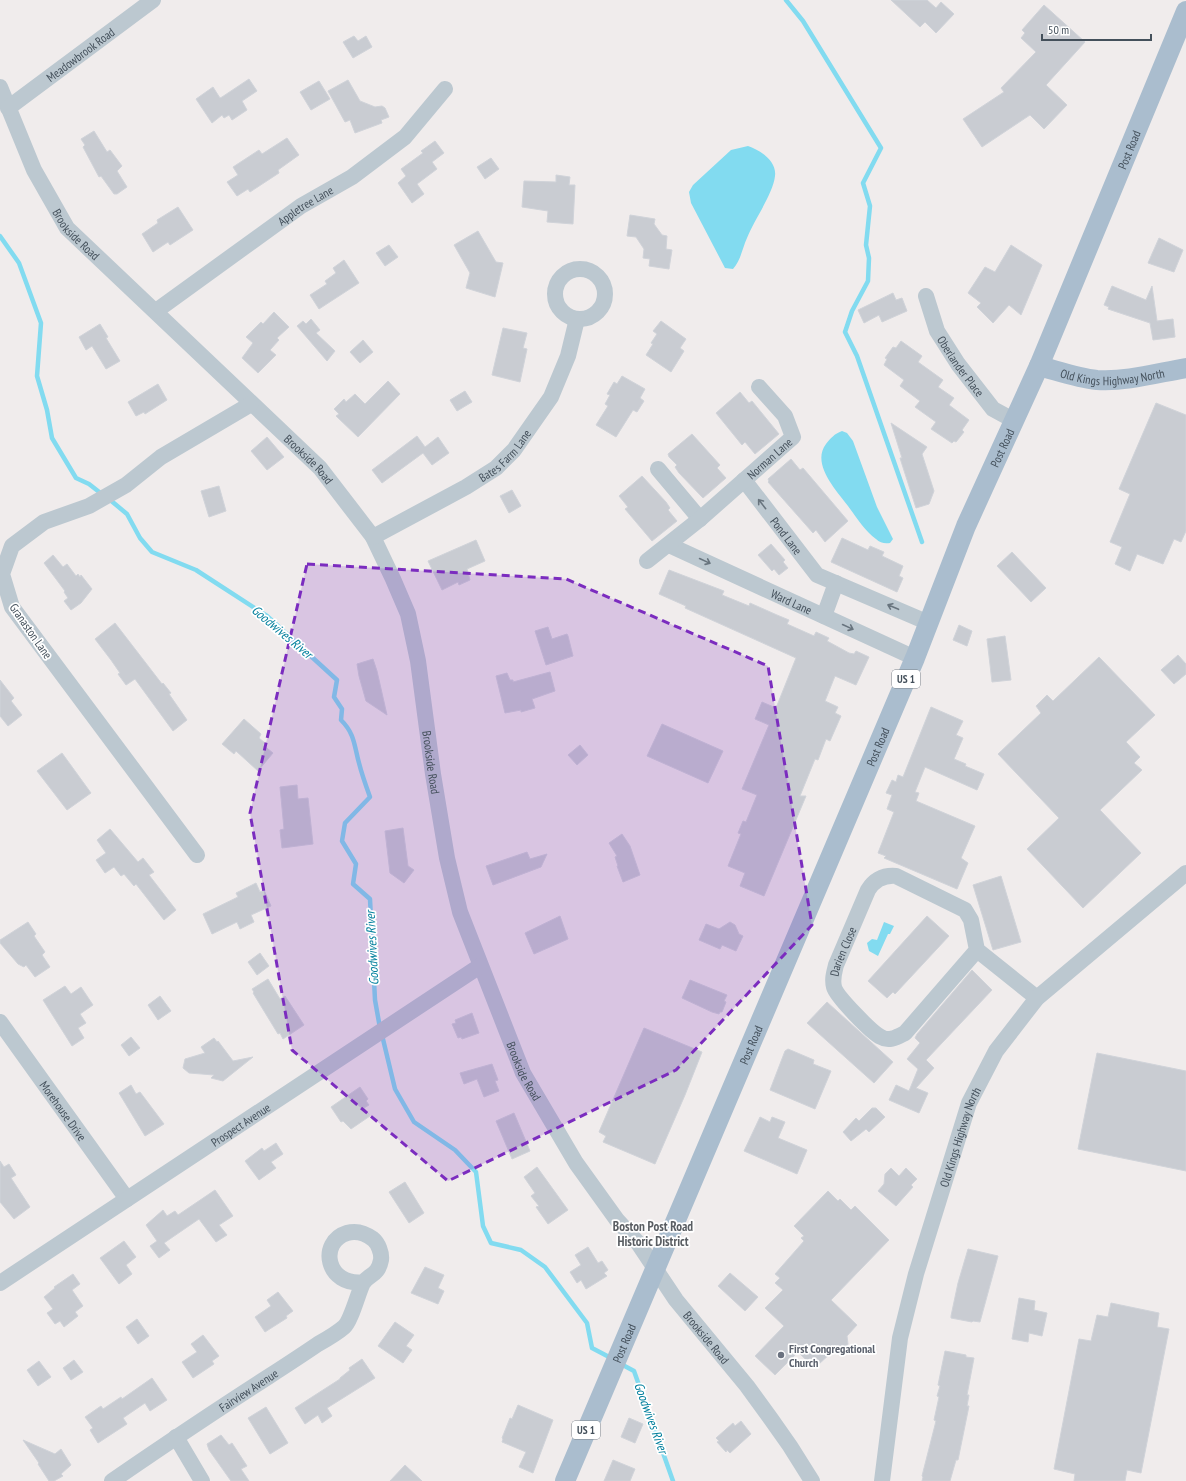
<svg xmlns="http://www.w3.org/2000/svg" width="1186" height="1481" font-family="'PT Sans Narrow',sans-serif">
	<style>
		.water { fill: #82dbf0 }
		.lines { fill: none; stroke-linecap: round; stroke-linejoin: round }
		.stream { stroke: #82dbf0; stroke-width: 4.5 }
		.building { fill: #c9ccd2; stroke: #d0d3d9 }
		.minor { stroke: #bcc8d0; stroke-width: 16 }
		.major { stroke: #aabdce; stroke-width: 20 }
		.oneway { stroke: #68747e }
		.marked { fill: #7b2cbf; fill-opacity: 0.2; stroke: #7b2cbf; stroke-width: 3; stroke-dasharray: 8 5; stroke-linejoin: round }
		.worship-dot { fill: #6b7280; stroke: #fff; stroke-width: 1.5 }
		.labels { text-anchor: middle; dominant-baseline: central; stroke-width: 3.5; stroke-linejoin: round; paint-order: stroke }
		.shield { fill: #fff; stroke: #7c848c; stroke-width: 1 }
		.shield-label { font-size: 11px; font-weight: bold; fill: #44505b }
		.street-label { font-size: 12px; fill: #44505b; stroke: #fff }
		.worship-label { font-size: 12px; font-weight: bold; fill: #5b616d; stroke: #fff; text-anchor: start }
		.water-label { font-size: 13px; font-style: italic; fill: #05819e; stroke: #fff }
		.neighbourhood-label { font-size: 13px; font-weight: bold; fill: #595d62; stroke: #fff }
	</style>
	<rect width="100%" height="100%" fill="#f0ecec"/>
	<!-- water -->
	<g class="water">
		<path d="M748 146C760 150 777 161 775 176 773 194 754 220 747 238 742 249 741 260 733 269L725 268 691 203 689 192 693 185 731 150Z"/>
		<path d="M842 431 847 433 853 441 877 507 893 539 890 543C885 544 880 543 876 539 865 531 856 517 848 506 836 490 811 464 826 444 831 438 834 434 842 431Z"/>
		<polygon points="884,922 894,926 890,934 888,934 878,956 869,951 867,943 872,939 877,940"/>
	</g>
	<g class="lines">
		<!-- stream -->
		<g class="stream">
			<polyline points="786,0 803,21 881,148 863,183 870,206 866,245 869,258 868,281 852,311 845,332 857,356 922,542"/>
			<polyline points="0,236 19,263 41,323 37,376 47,410 52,438 76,478 89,484 103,495"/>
			<path d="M109 499 127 514 140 538 152 552 196 570 267 616 337 680 334 697 342 709 341 720C355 734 354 745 359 763 362 775 366 786 370 797L345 823 342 841 356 864 353 884 370 899 375 1000 380 1028"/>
			<polyline points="382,1035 395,1089 414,1122 455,1150 476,1172 483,1226 491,1243 521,1250 545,1267 587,1323 592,1348 611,1358"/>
			<polyline points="619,1363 634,1371 673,1481"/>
		</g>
	</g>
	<!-- building -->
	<g class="building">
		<polygon points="891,0 927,0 936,8 941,2 954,14 936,33 925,22 920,27"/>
		<polygon points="1044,5 1085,42 1046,85 1067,105 1044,129 1030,115 982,147 963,119 1004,92 1001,88 1036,52 1021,38 1025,33 1022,30"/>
		<polygon points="354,36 358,41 366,36 372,47 353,58 343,42"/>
		<polygon points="249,79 257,91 242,101 247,110 232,120 229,115 224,118 222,115 212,123 196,99 213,87 220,98 222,97"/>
		<polygon points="348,80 360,101 375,107 382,106 385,108 389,117 381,120 382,123 355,133 350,120 345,122 328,91"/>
		<polygon points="319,81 330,99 311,110 300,92"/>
		<polygon points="94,131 107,152 110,150 122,166 117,171 127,187 117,194 114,194 101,176 99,177 83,147 85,145 81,139"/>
		<polygon points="287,138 299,155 278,170 279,173 250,192 248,189 237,196 227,182 238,175 233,167 259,150 262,154"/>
		<polygon points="435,141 444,153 432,162 437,169 417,184 424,194 412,203 398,183 406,176 401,169 423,153 421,151"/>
		<polygon points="491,158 499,169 485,179 477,167"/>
		<polygon points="556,175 570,177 569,185 575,185 573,224 547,222 548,211 522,207 524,181 556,182"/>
		<polygon points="178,207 193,230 170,245 168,242 153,252 142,234 158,223 157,220"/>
		<polygon points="630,215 655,219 654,224 662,235 667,236 666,249 672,250 669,269 649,266 650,259 643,258 644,249 636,237 627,236"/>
		<polygon points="478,231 496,262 503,263 495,297 466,288 470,273 454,245"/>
		<polygon points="1159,238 1183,250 1174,272 1148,263"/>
		<polygon points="389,245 398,257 385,266 376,253"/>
		<polygon points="1011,245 1042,265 1021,315 1009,305 993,323 977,307 981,303 968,293 985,267 995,272"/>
		<polygon points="344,260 359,283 319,309 310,295 327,284 325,281 336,273 333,268"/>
		<polygon points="1112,286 1146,300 1152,286 1157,321 1173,319 1175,337 1153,340 1150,323 1108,309 1109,307 1104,305"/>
		<polygon points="893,293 896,300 902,298 907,311 882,322 879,315 864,323 858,310"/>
		<polygon points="274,312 289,327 277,338 279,340 270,350 276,355 258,373 242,358 253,343 246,337 261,322 263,324"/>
		<polygon points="311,319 320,330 316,333 335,351 327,361 297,326 303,321 306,324"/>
		<polygon points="661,321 686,339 680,348 684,351 671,372 646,355 653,344 651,343 657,334 653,331"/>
		<polygon points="100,324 108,337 106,338 120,361 106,369 92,346 86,350 79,337"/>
		<polygon points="503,328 527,333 523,348 527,349 520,382 492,375"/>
		<polygon points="363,340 373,352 360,363 350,352"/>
		<polygon points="901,341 922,356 918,362 943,380 938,387 954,398 949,405 969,420 962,430 964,432 956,442 954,441 952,443 931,429 936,422 915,407 920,401 900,386 904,380 884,365 887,359 885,358 893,347 896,348"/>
		<polygon points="622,376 645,389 640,398 644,401 637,412 633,410 616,437 596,425 608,406 605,404 610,395 607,394 614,382 617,384"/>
		<polygon points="388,381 400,394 358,437 336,416 339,414 334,409 344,399 346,402 355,394 365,404"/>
		<polygon points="158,384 167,400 145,414 144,412 136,416 128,402"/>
		<polygon points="465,391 472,402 457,411 450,400"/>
		<polygon points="740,392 749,403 752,401 779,434 755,454 745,442 742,445 716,413"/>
		<polygon points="1156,403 1186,415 1186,531 1181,542 1174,539 1163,564 1137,554 1130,571 1115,564 1122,547 1110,542 1130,494 1119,489"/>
		<polygon points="891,423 927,447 922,454 934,491 929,504 916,508 900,458 902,458"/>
		<polygon points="692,434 720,465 717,468 726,478 703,498 679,473 675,467 677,465 669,457 668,454"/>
		<polygon points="417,436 425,447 438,437 449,453 432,465 423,453 382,483 372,470"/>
		<polygon points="267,437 284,457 267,470 251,451"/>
		<polygon points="791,459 800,470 803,468 848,521 825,542 816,530 813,533 768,482 769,481 768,479"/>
		<polygon points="642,476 666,502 670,508 668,510 677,521 652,541 625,509 628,507 619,496"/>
		<polygon points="219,486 226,511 209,517 201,491"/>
		<polygon points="512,490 521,506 509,513 500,496"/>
		<polygon points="842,538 868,550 870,546 884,552 882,556 903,566 899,576 903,578 897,592 831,562"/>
		<polygon points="476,540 485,561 467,569 470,580 459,585 458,582 442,590 428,561"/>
		<polygon points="771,544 785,560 783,562 788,568 779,575 774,569 772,571 758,555"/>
		<polygon points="1012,552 1046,588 1031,602 997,566"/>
		<polygon points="53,555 63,567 67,564 76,576 78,574 80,577 81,575 92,589 81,603 71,610 64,601 68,598 64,592 65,591 44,563"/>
		<polygon points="669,570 724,591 722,595 749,606 750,603 777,615 789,620 787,624 814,636 816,632 829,638 827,641 849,653 854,654 856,651 869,657 856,685 835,676 825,701 838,707 835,713 841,716 830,741 826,739 818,760 815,759 800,796 806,796 764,896 740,886 745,873 728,866 741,834 738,833 743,821 746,822 757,795 742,789 769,725 755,719 762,702 776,708 796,658 685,608 686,606 659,594"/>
		<polygon points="115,623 162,684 163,683 171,693 169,694 187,720 173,731 135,679 126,685 118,674 120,673 111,660 95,639"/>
		<polygon points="959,625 972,631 967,646 953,640"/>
		<polygon points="548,627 552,639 567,634 568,636 573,656 546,665 535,631"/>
		<polygon points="1005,636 1011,680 992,682 987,639"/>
		<polygon points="1178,655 1186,664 1186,674 1174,684 1161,670"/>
		<polygon points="1099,657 1155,715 1126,742 1140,757 1134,763 1142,770 1100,810 1141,853 1083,908 1027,849 1059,818 998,754 1041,713 1036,706 1047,695 1053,701"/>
		<polygon points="373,659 377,671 387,715 366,701 359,676 357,664"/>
		<polygon points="550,672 555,691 532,699 535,708 521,712 521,710 505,713 496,676 507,673 510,680 513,680 513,682"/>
		<polygon points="0,680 14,698 11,701 22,715 8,726 0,716"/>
		<polygon points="931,707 963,721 956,735 963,738 954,759 966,764 965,766 984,774 977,790 925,767 915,792 919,793 916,801 975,826 961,858 968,863 957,889 884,858 886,856 878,853 894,812 887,809 892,795 886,793 892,780 896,782 898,775 903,777"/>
		<polygon points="244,719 261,734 259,738 265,743 263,745 273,753 258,771 236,751 234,754 222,744"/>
		<polygon points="662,724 723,751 708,783 647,756"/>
		<polygon points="580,745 588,755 577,765 568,755"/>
		<polygon points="62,753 91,793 67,810 37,771"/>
		<polygon points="297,785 298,799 308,798 313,844 282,848 280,830 284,829 280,787"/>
		<polygon points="403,828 408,866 414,870 404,883 390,873 385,831"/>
		<polygon points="110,829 138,862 143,858 154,872 149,875 176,910 164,920 136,884 134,886 124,874 121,876 114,867 105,873 96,860 106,853 97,840"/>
		<polygon points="622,834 630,846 640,875 623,882 617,866 618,866 615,857 617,856 609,843"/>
		<polygon points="527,852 530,859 547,854 541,867 493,885 486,866"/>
		<polygon points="1001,876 1021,942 993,950 973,885"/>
		<polygon points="256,883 260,892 264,890 271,906 251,915 254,922 240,929 237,922 212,934 203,914 238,897 236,893"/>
		<polygon points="560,916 568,939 534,954 525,933"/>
		<polygon points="927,916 949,936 895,994 893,992 887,998 868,981"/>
		<polygon points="28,922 36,934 34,936 45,952 42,955 50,967 35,977 26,965 24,967 18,964 0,943 0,940"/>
		<polygon points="730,922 735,925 739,934 743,936 736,951 722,945 720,949 699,940 706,924 719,929"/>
		<polygon points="260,953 269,966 257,975 248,962"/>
		<polygon points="972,970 992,990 926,1060 934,1068 916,1088 928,1093 919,1113 889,1100 896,1085 909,1091 918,1069 907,1059 920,1043 915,1038 917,1034"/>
		<polygon points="268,979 280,999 285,996 304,1025 283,1039 280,1033 278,1034 253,993 254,992 252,989"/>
		<polygon points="690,980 727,995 724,1001 726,1002 722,1012 720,1012 719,1014 712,1012 682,998"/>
		<polygon points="65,986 71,994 81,987 93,1005 80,1014 86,1023 78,1028 84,1038 72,1046 43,1000"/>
		<polygon points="160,996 171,1011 158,1020 148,1005"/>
		<polygon points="827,1002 893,1062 874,1083 807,1023"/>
		<polygon points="472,1013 479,1033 462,1039 461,1037 458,1038 452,1024 456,1023 455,1020"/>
		<polygon points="644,1028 702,1052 685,1095 655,1164 603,1142 606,1136 599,1132"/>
		<polygon points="131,1037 140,1048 129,1056 121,1045"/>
		<polygon points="214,1038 217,1042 218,1041 233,1061 253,1057 223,1081 211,1078 214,1075 189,1073 183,1068 185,1059 205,1053 201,1047"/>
		<polygon points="788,1049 814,1060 813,1064 831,1071 815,1109 770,1090 785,1051"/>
		<polygon points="1097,1053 1186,1071 1186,1171 1078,1149"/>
		<polygon points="492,1064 498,1080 495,1081 499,1091 484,1097 477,1079 464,1084 460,1073"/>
		<polygon points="131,1085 136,1094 140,1092 164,1124 145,1136 119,1093"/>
		<polygon points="360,1087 368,1099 366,1101 369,1105 364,1108 370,1116 351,1129 343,1121 341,1122 331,1107"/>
		<polygon points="872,1108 876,1108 885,1117 869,1132 866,1129 851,1141 843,1132 856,1118 859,1121"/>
		<polygon points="514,1113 530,1151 512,1159 496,1121"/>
		<polygon points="760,1117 770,1122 772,1117 785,1122 778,1138 807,1150 797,1174 744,1151"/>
		<polygon points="276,1143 283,1154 271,1162 276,1168 259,1180 245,1161 262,1148 264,1151"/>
		<polygon points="0,1161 4,1167 9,1164 16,1175 11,1178 30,1207 14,1219 0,1202"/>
		<polygon points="537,1167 568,1210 548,1224 536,1207 539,1206 531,1196 535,1193 524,1177"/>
		<polygon points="891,1168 899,1176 906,1168 917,1179 911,1185 913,1187 896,1206 878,1191 884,1184 885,1174"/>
		<polygon points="405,1182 424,1213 409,1223 389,1192"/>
		<polygon points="215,1190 233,1216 219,1225 227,1235 216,1242 199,1219 164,1243 170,1250 159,1258 150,1246 157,1241 146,1225 163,1210 167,1216 175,1211 178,1215"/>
		<polygon points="828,1191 838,1201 840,1199 851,1210 855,1206 889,1240 831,1300 857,1325 847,1336 848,1344 846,1348 841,1351 833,1351 818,1365 810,1358 807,1361 798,1352 775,1375 755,1356 784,1326 765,1308 783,1290 775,1283 780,1278 775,1274 804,1241 801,1238 804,1236 794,1226"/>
		<polygon points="124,1241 136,1257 126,1265 132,1274 119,1284 100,1258"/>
		<polygon points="588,1247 598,1263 602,1261 608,1270 604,1273 607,1276 586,1289 581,1280 577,1283 570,1272 581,1265 575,1255"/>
		<polygon points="968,1249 998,1256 980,1322 973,1321 972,1322 951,1318 951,1316 958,1283"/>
		<polygon points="425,1267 444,1275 438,1288 444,1291 438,1304 411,1293"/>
		<polygon points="730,1273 758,1297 745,1311 718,1286"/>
		<polygon points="73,1274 80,1284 72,1290 83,1306 75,1312 78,1316 64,1327 60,1321 55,1324 47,1313 53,1309 44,1297 55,1288 54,1287"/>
		<polygon points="278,1292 293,1311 286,1316 287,1318 265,1332 255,1317 271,1306 267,1300"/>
		<polygon points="1019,1298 1035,1301 1034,1310 1047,1313 1042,1336 1029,1333 1028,1342 1012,1339"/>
		<polygon points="1111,1303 1159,1313 1157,1327 1169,1329 1141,1473 1127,1470 1125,1481 1074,1481 1075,1474 1054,1469 1079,1339 1091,1341 1097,1315 1108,1317"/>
		<polygon points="137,1319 149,1336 138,1344 126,1327"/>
		<polygon points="395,1322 414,1335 406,1346 412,1350 403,1363 378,1346"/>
		<polygon points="203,1335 219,1356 212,1361 214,1364 193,1378 182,1362 197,1352 191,1344"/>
		<polygon points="945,1351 966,1355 966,1357 974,1358 967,1395 969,1395 967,1406 969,1406 958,1460 956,1460 950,1481 922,1481 923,1477 922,1476 936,1421 934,1420 939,1397 937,1396 940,1386 938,1385"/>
		<polygon points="362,1359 375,1378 327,1408 332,1416 322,1423 318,1415 305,1424 295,1408 340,1379 340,1378 350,1370 349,1368"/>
		<polygon points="74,1360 83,1372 71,1380 63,1368"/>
		<polygon points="39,1361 51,1377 38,1386 27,1370"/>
		<polygon points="152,1378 167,1400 150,1411 145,1403 123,1418 127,1424 98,1443 90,1430 93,1428 85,1417 101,1406 103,1409 121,1397 122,1399"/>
		<polygon points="518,1405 553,1420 533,1473 519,1467 526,1452 502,1442 503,1439 502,1438 510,1418 512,1419"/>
		<polygon points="266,1407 288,1443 270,1454 248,1418"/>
		<polygon points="629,1418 643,1424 635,1443 621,1437"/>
		<polygon points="741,1421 751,1434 730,1453 727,1450 726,1452 717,1442 719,1441 716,1438 733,1423 735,1426"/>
		<polygon points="221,1435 229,1445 232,1443 247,1466 241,1469 249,1481 231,1481 209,1450 207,1444"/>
		<polygon points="23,1440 55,1454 61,1449 71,1465 61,1474 63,1476 54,1481 49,1481 38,1464 39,1463"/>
		<polygon points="613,1460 635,1469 630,1481 604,1481"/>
		<polygon points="405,1465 422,1481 390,1481"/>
	</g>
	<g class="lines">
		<!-- minor -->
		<g class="minor">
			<path id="s1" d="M0 87 34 170 67 228 320 468 373 537 393 579 408 614 418 661 433 774 447 858 460 912 523 1073 576 1163 617 1220 638 1243 676 1300 747 1386 771 1419 790 1446 812 1481"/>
			<path id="s2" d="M8 108 153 0"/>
			<circle cx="580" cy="294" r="25"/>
			<path id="s3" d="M926 296 937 331 958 364 993 409 1015 421"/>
			<path id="s4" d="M156 311 301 206 352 177 405 137 445 89"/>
			<polyline points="658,469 700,519"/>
			<path id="s5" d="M744 480 817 575 929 623"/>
			<path id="s6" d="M373 537 466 487 496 468 514 450 551 397 568 356 577 319"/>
			<path id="s7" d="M669 545 915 658"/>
			<path id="s8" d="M647 561 700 519 793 437 785 416 759 387"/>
			<polyline points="824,616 836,583"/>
			<polyline points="197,855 12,607 2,574 12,546 44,522 89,506 126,485 161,457 251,404"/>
			<path id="s9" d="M977 950 905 1033C897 1037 889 1042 881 1037 872 1033 836 996 834 987 832 979 834 973 836 965L868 890C875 879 884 875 896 876L965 910 971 920 977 950 1037 998"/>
			<path id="s10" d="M0 1022 127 1199"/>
			<path id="s11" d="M0 1283 480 966"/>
			<polyline points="176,1437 202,1481"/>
			<path id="s12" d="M112 1481C163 1446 215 1411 268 1377 285 1366 302 1355 318 1344 327 1339 336 1334 344 1327 351 1321 358 1293 363 1283 369 1274 378 1276 381 1260 382 1253 378 1243 373 1239 365 1233 357 1230 347 1233 318 1242 326 1287 364 1282"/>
			<path id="s13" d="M882 1481 900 1338 916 1274 969 1103 996 1051 1037 998 1186 873"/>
		</g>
		<!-- major -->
		<g class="major">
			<path id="s14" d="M1039 366C1058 371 1077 378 1097 380 1126 382 1157 373 1186 368"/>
			<path id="s15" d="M565 1481 915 658 966 526 1039 366 1186 11"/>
		</g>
	</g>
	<!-- one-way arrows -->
	<defs><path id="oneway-shaft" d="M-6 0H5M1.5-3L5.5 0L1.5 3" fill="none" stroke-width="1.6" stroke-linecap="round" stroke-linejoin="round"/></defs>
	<g class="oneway">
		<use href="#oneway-shaft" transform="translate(762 504) rotate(-128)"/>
		<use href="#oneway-shaft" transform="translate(705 561) rotate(25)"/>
		<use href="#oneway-shaft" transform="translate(893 607) rotate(-157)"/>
		<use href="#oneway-shaft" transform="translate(848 627) rotate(25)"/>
	</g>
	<!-- marked area -->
	<path class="marked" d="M307 564 566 579 768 666 812 925 676 1070 448 1181 292 1050 250 813Z"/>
	<!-- markers -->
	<circle class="worship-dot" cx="781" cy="1355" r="4"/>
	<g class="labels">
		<!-- shield labels -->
		<g class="shield">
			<rect x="892" y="670" width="28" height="18" rx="3"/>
			<rect x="572" y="1421" width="28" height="18" rx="3"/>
		</g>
		<g class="shield-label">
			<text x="906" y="679">US 1</text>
			<text x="586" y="1430">US 1</text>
		</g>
		<!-- street labels -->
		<g class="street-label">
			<text stroke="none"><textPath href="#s2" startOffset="90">Meadowbrook Road</textPath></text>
			<text stroke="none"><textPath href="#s15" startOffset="1446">Post Road</textPath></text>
			<text stroke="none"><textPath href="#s4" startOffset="183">Appletree Lane</textPath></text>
			<text stroke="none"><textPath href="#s1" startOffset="167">Brookside Road</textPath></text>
			<text stroke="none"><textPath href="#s3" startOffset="79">Oberlander Place</textPath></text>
			<text stroke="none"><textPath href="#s14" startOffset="75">Old Kings Highway North</textPath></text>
			<text stroke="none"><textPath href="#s15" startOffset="1122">Post Road</textPath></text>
			<text stroke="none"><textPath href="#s6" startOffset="156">Bates Farm Lane</textPath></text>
			<text stroke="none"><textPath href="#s8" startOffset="160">Norman Lane</textPath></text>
			<text stroke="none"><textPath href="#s1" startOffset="491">Brookside Road</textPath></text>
			<text stroke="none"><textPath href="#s5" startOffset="70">Pond Lane</textPath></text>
			<text stroke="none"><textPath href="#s7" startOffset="135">Ward Lane</textPath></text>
			<text transform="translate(31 631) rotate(55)">Granaston Lane</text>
			<text stroke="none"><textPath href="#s15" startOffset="798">Post Road</textPath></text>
			<text stroke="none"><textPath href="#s1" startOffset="827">Brookside Road</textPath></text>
			<text stroke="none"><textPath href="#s9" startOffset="242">Darien Close</textPath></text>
			<text stroke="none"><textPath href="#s15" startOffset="474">Post Road</textPath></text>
			<text stroke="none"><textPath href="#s1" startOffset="1151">Brookside Road</textPath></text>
			<text stroke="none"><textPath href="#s10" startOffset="109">Morehouse Drive</textPath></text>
			<text stroke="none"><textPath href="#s11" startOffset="288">Prospect Avenue</textPath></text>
			<text stroke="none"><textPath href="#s13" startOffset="354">Old Kings Highway North</textPath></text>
			<text stroke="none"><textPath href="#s1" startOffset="1475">Brookside Road</textPath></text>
			<text stroke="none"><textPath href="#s15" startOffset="150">Post Road</textPath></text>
			<text stroke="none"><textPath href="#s12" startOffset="164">Fairview Avenue</textPath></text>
		</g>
		<!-- worship labels -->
		<g class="worship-label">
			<text x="789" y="1348">First Congregational<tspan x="789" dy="14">Church</tspan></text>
		</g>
		<!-- water labels -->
		<g class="water-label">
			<text transform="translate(282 632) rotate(40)">Goodwives River</text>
			<text transform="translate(372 948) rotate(-93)">Goodwives River</text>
			<text transform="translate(651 1418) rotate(70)">Goodwives River</text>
		</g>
		<!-- neighbourhood labels -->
		<g class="neighbourhood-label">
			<text x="653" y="1226">Boston Post Road<tspan x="653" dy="15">Historic District</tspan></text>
		</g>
	</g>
	<!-- scale -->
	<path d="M1042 34v6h109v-6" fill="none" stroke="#44505b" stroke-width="2"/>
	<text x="1048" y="34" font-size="12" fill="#44505b" stroke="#ffffff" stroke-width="3" paint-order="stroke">50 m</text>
</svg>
